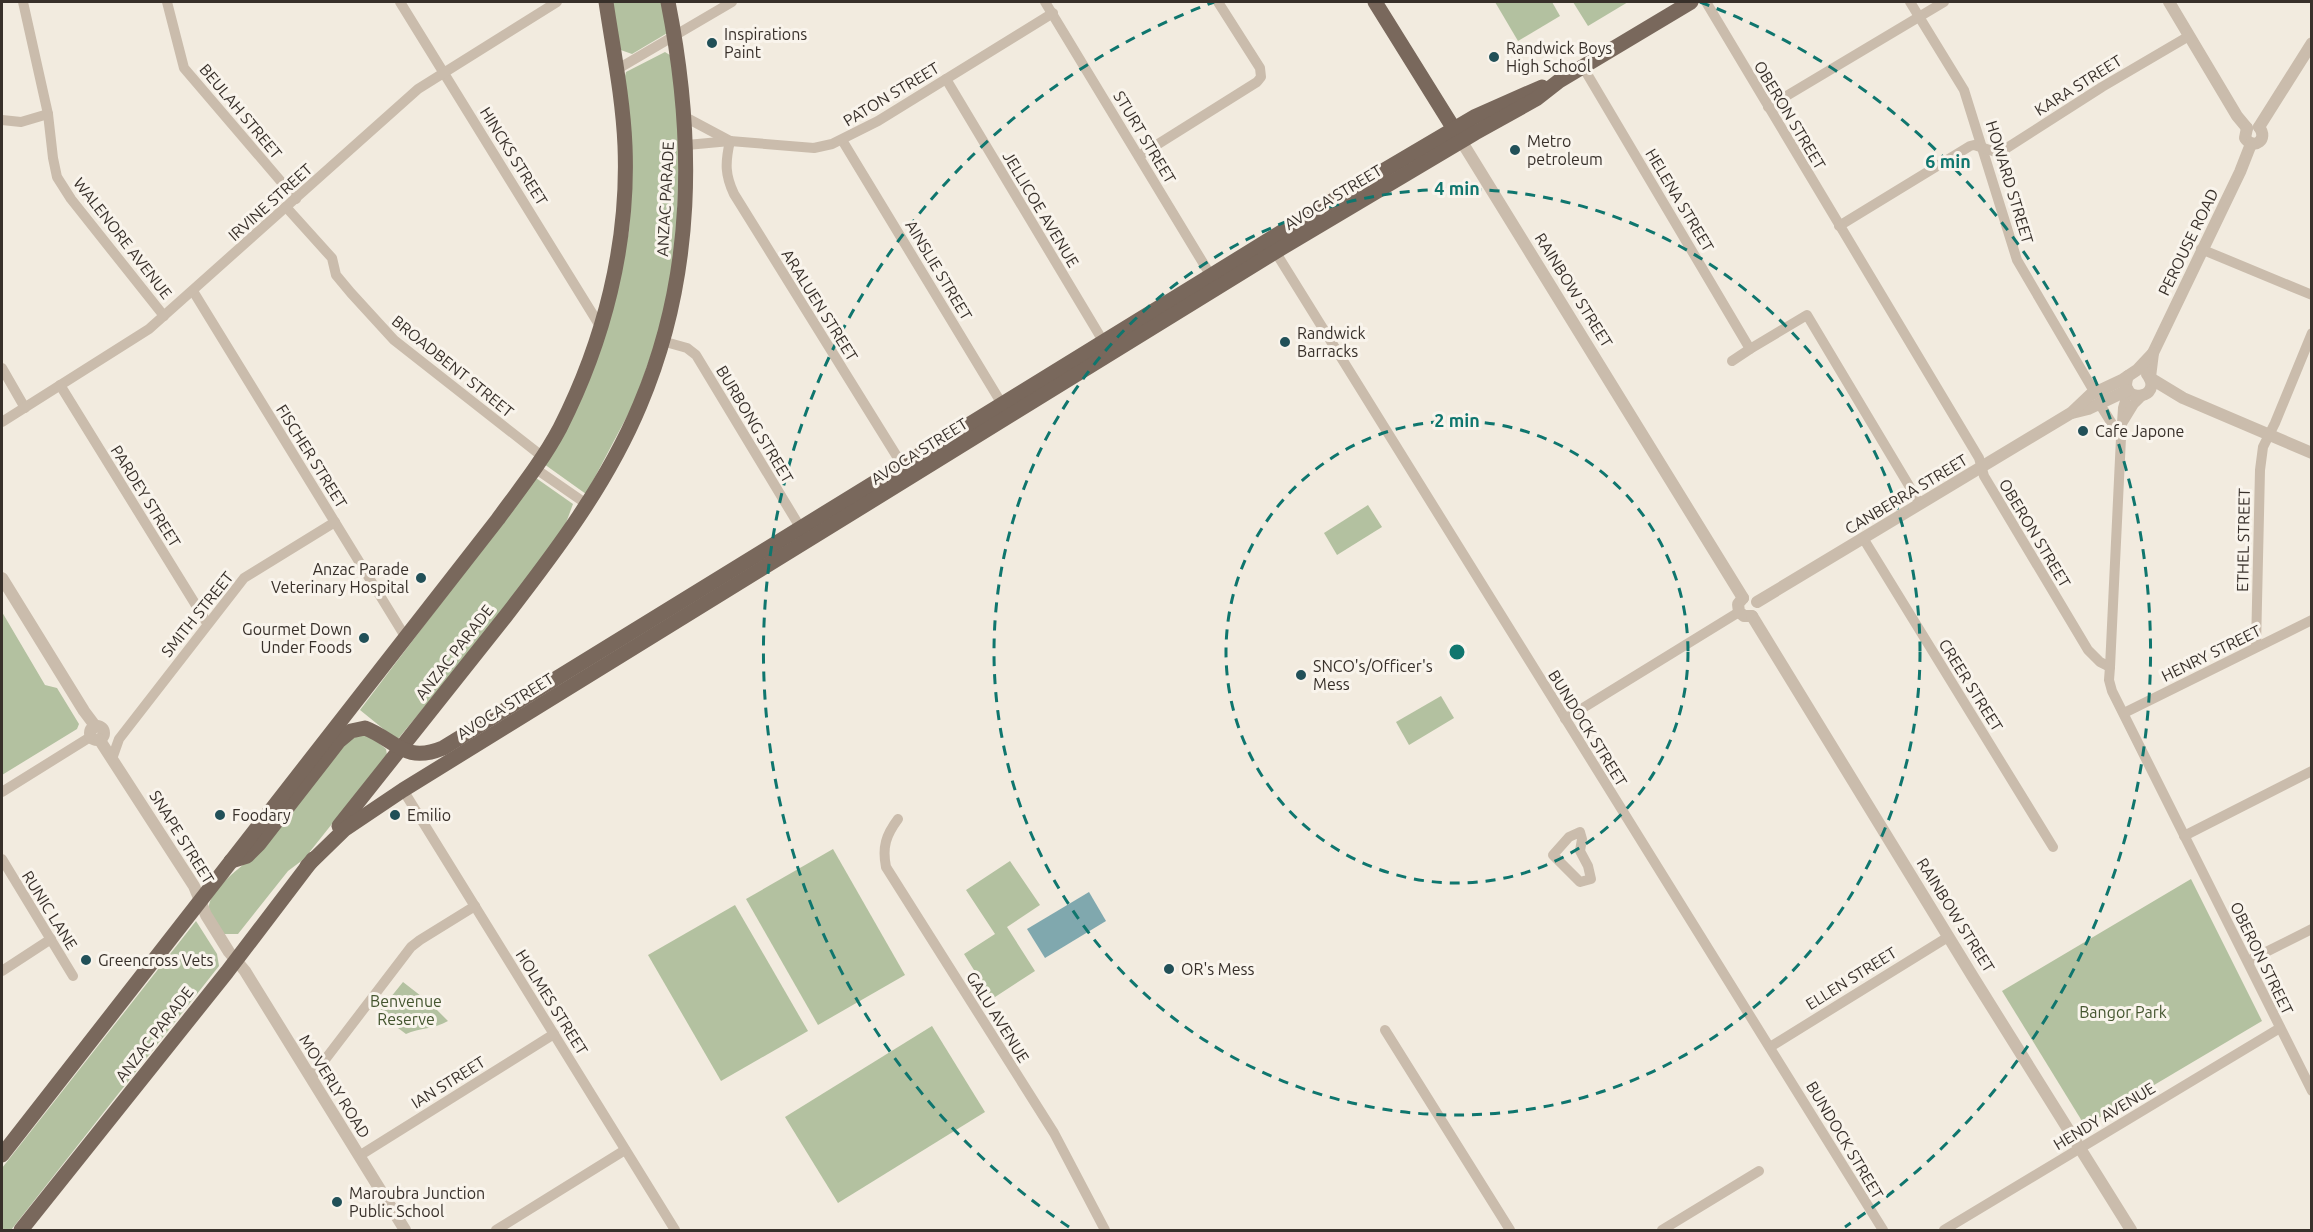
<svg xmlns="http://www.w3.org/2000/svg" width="2313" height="1232" font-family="Ubuntu,sans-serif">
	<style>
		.green { fill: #b3c1a0 }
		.water { fill: #80a8ae }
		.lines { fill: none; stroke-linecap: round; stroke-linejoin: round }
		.minor { stroke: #cabcac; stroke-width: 10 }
		.tertiary { stroke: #cabcac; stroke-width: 12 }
		.primary { stroke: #79685c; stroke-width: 15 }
		.ring { fill: none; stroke: #0f766e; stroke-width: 3; stroke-dasharray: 10 8 }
		.poi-dot { fill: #215058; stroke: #f9f4ec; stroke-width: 2 }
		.labels { text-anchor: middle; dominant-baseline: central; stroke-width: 6; stroke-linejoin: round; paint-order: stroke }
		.poi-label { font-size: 16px; fill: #38302a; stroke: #f9f4ec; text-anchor: start }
		.street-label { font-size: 16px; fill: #38302a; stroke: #f9f4ec }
		.park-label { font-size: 16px; fill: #44552f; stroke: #f9f4ec }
		.centre { fill: #0f766e; stroke: #f9f4ec; stroke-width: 3 }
		.ring-label { font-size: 18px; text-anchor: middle; font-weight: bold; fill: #0f766e; stroke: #f9f4ec; stroke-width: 6; stroke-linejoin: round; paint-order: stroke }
	</style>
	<rect width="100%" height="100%" fill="#f2ebdf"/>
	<!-- green -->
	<g class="green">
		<polygon points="610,2 663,2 669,32 632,54 618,49"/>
		<polygon points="1495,2 1552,2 1560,16 1518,41"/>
		<polygon points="1573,2 1628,2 1588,26"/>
		<polygon points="665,52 673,57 680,117 676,258 657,338 635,401 586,494 544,464 616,285 629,232 631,183 624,80 626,72"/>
		<polygon points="536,478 573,504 563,531 480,640 397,740 360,710"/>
		<polygon points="1368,505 1382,527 1337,555 1324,533"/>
		<polygon points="2,612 45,685 57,688 79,724 77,729 2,775"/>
		<polygon points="1441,696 1454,718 1409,745 1396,722"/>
		<path d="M361 734 370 736 386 749 387 755 304 859 288 871 238 934H224C220 928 211 918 209 910 206 894 238 868 250 860L352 736Z"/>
		<polygon points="833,849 905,975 818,1025 746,899"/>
		<polygon points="1010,861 1040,905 1007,927 1035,971 992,999 964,954 995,934 966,890"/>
		<polygon points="2191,879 2262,1021 2085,1126 2002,991"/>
		<polygon points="735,905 808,1031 721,1081 648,955"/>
		<polygon points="196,921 217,954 219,966 11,1230 2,1230 2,1168"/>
		<path d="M403 982 430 1003 448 1021C435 1029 419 1028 406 1034L378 1013Z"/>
		<polygon points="932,1026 985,1112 838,1203 785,1117"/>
	</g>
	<!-- water -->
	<polygon class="water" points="1089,892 1106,921 1045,958 1027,929"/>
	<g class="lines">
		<!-- minor -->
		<g class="minor">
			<polyline points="23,2 48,114 53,158 57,177 71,199 164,316"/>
			<polyline points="167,2 184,68 296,199"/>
			<polyline points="400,2 600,326"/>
			<polyline points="1045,2 1214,281"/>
			<polyline points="1706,2 1979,458 1984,476 2088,650 2100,662 2110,667"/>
			<polyline points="1910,2 1964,90 2017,260 2095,393"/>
			<polyline points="1583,67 1750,349 1807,315 1920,504"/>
			<polyline points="616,70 732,2"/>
			<polyline points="946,79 1106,346"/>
			<polyline points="1768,107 1944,2"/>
			<polyline points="685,117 730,141"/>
			<polyline points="2,120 21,122 48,114"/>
			<polyline points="842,140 1005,409"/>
			<path d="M730 141C725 163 725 175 734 194L906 471"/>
			<polyline points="687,145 730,141 814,148 832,144 878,121 1053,13"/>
			<polyline points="1139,156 1257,82 1261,77 1260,68 1218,2"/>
			<polyline points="286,207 332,258 336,275 351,293 394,340 543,457"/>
			<polyline points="1839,226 1970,146 1974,145 1999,153 2102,87 2189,36"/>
			<polyline points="1273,248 1883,1230"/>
			<polyline points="2201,249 2312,295"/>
			<polyline points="193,291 406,638"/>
			<polyline points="662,341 687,348 696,355 803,532"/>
			<polyline points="1732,361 1750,349"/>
			<polyline points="2,368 25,408"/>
			<polyline points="60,385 207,623"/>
			<polyline points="2128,391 2123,408 2121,438 2110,667 2109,680 2112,691 2312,1091"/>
			<polyline points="2099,403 2121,438"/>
			<polyline points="2,422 149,329 418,89 557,2"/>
			<polyline points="2123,422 2134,404 2143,395"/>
			<polyline points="536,469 588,505"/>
			<polyline points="1863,538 2053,847"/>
			<polyline points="2256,647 2260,470 2263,447 2275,423 2312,333"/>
			<polyline points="2124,713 2312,620"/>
			<polyline points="1565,719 1739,612"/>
			<polyline points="113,756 119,739 244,578 335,522"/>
			<polyline points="403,790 675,1230"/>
			<polyline points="2,792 87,739 93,738"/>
			<path d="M898 819C886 835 882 847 886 867L1054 1133 1105 1230"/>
			<polygon points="1580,832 1582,839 1580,851 1588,866 1591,879 1580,882 1553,855 1569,837"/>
			<polyline points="2184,836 2312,771"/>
			<polyline points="2,859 73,976"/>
			<polyline points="2248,961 2312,929"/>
			<polyline points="2,971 51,939"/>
			<polyline points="1385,1030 1510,1230"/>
			<polyline points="1770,1047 1948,937"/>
			<polyline points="311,1078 411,947 420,940 475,906"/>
			<polyline points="359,1156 554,1034"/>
			<polyline points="496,1230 625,1150"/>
			<polyline points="1662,1230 1759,1171"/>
			<polyline points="1944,1230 2280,1028"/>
		</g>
		<!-- tertiary -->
		<g class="tertiary">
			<polyline points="2169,2 2237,116 2247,128"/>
			<polyline points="2259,127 2312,43"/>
			<path d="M2247 128 2245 138C2254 151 2269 139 2259 127"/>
			<polyline points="1457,134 1743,598"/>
			<path d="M2128 376C2116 406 2166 399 2147 374"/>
			<polyline points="2150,377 2153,353 2240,172 2251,144"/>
			<polyline points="2150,378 2183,398 2312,453"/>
			<polyline points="2072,413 2088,409 2128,390"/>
			<polyline points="2,578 84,711 96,727"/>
			<polyline points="1743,598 1738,604 1739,612 1744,616 1752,616"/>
			<polyline points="1757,602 2071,413 2090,395 2122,380 2137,370 2153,353"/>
			<polyline points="1752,616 1973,977 2131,1230"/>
			<circle cx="97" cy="733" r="7"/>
			<polyline points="99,739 194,886 206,915 229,952 245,971 405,1230"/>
		</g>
		<!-- primary -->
		<g class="primary">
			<polyline points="1375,2 1454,129"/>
			<path d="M339 826C394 756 450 687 505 617 556 551 607 484 640 405 695 275 695 138 668 2"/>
			<path d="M231 861 247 856 259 844 339 741 351 731 365 728C396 740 404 764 443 748L1332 201 1476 116 1542 87"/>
			<polyline points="307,866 345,829 403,790 1275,252 1475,133 1536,99 1559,81 1691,2"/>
			<path d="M2 1155 498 519C520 489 543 460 560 428 604 341 629 244 625 146 623 98 613 49 606 2"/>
			<polyline points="21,1230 227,972 313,859"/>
		</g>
	</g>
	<!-- distance rings -->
	<g class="ring">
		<circle cx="1457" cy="652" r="231"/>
		<circle cx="1457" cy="652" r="463"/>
		<path d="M1069 1227A694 694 0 0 1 1214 2M1700 2A694 694 0 0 1 1845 1227"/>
	</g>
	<!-- markers -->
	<g class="poi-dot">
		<circle cx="712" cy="43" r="6"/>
		<circle cx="1494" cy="57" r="6"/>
		<circle cx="1515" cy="150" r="6"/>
		<circle cx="1285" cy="342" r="6"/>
		<circle cx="2083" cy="431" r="6"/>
		<circle cx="421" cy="578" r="6"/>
		<circle cx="364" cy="638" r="6"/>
		<circle cx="1301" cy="675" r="6"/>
		<circle cx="220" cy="815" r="6"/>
		<circle cx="395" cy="815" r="6"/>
		<circle cx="86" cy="960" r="6"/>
		<circle cx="1169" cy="969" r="6"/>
		<circle cx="337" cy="1202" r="6"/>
	</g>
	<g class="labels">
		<!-- poi labels -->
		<g class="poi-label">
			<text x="724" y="34">Inspirations<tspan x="724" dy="18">Paint</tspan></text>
			<text x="1506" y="48">Randwick Boys<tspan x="1506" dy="18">High School</tspan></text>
			<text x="1527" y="141">Metro<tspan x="1527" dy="18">petroleum</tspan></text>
			<text x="1297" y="333">Randwick<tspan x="1297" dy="18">Barracks</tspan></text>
			<text x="2095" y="431">Cafe Japone</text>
			<text x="409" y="569" text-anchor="end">Anzac Parade<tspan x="409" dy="18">Veterinary Hospital</tspan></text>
			<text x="352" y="629" text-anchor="end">Gourmet Down<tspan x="352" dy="18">Under Foods</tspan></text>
			<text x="1313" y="666">SNCO's/Officer's<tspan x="1313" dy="18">Mess</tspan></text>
			<text x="232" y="815">Foodary</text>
			<text x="407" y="815">Emilio</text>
			<text x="98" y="960">Greencross Vets</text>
			<text x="1181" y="969">OR's Mess</text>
			<text x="349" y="1193">Maroubra Junction<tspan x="349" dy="18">Public School</tspan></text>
		</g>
		<!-- street labels -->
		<g class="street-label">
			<text transform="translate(2078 85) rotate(-32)">KARA STREET</text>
			<text transform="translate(891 94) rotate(-31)">PATON STREET</text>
			<text transform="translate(241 111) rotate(50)">BEULAH STREET</text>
			<text transform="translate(1790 115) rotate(59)">OBERON STREET</text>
			<text transform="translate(1145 137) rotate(59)">STURT STREET</text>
			<text transform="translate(514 156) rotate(58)">HINCKS STREET</text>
			<text transform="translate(2010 182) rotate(73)">HOWARD STREET</text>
			<text transform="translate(1333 197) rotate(-31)">AVOCA STREET</text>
			<text transform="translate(665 199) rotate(-87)">ANZAC PARADE</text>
			<text transform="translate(1680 200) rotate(59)">HELENA STREET</text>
			<text transform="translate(270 202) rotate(-42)">IRVINE STREET</text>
			<text transform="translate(1041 209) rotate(59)">JELLICOE AVENUE</text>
			<text transform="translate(123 238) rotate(52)">WALENORE AVENUE</text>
			<text transform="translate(2188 242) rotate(-64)">PEROUSE ROAD</text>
			<text transform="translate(939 270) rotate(59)">AINSLIE STREET</text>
			<text transform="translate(1574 290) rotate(58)">RAINBOW STREET</text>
			<text transform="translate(820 305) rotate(58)">ARALUEN STREET</text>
			<text transform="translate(453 366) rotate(39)">BROADBENT STREET</text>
			<text transform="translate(755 424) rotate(59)">BURBONG STREET</text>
			<text transform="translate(919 451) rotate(-32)">AVOCA STREET</text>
			<text transform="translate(312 456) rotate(58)">FISCHER STREET</text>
			<text transform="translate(1906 494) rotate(-31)">CANBERRA STREET</text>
			<text transform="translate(146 496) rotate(58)">PARDEY STREET</text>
			<text transform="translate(2035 533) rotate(59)">OBERON STREET</text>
			<text transform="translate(2243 540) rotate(-89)">ETHEL STREET</text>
			<text transform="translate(197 614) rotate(-51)">SMITH STREET</text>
			<text transform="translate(454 652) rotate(-52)">ANZAC PARADE</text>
			<text transform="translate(2211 653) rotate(-26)">HENRY STREET</text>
			<text transform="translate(1971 685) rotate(58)">CREER STREET</text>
			<text transform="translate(505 706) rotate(-32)">AVOCA STREET</text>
			<text transform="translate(1588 728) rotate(58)">BUNDOCK STREET</text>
			<text transform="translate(182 837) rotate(58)">SNAPE STREET</text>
			<text transform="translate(50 910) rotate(58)">RUNIC LANE</text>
			<text transform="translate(1956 915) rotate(58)">RAINBOW STREET</text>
			<text transform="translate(2262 958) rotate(64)">OBERON STREET</text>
			<text transform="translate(1851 978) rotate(-32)">ELLEN STREET</text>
			<text transform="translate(552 1002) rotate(58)">HOLMES STREET</text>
			<text transform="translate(998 1017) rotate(58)">GALU AVENUE</text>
			<text transform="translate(154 1034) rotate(-52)">ANZAC PARADE</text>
			<text transform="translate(448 1082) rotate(-32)">IAN STREET</text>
			<text transform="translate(335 1086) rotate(58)">MOVERLY ROAD</text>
			<text transform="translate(2104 1116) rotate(-31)">HENDY AVENUE</text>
			<text transform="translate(1845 1140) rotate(59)">BUNDOCK STREET</text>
		</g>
		<!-- park labels -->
		<g class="park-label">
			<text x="406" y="1001">Benvenue<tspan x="406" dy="18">Reserve</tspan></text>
			<text x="2123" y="1012">Bangor Park</text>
		</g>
	</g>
	<circle cx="1457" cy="652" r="9" class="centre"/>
	<g class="ring-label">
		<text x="1948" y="168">6 min</text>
		<text x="1457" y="195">4 min</text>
		<text x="1457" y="427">2 min</text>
	</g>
	<!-- border -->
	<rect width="2313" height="1232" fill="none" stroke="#38302a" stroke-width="6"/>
</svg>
